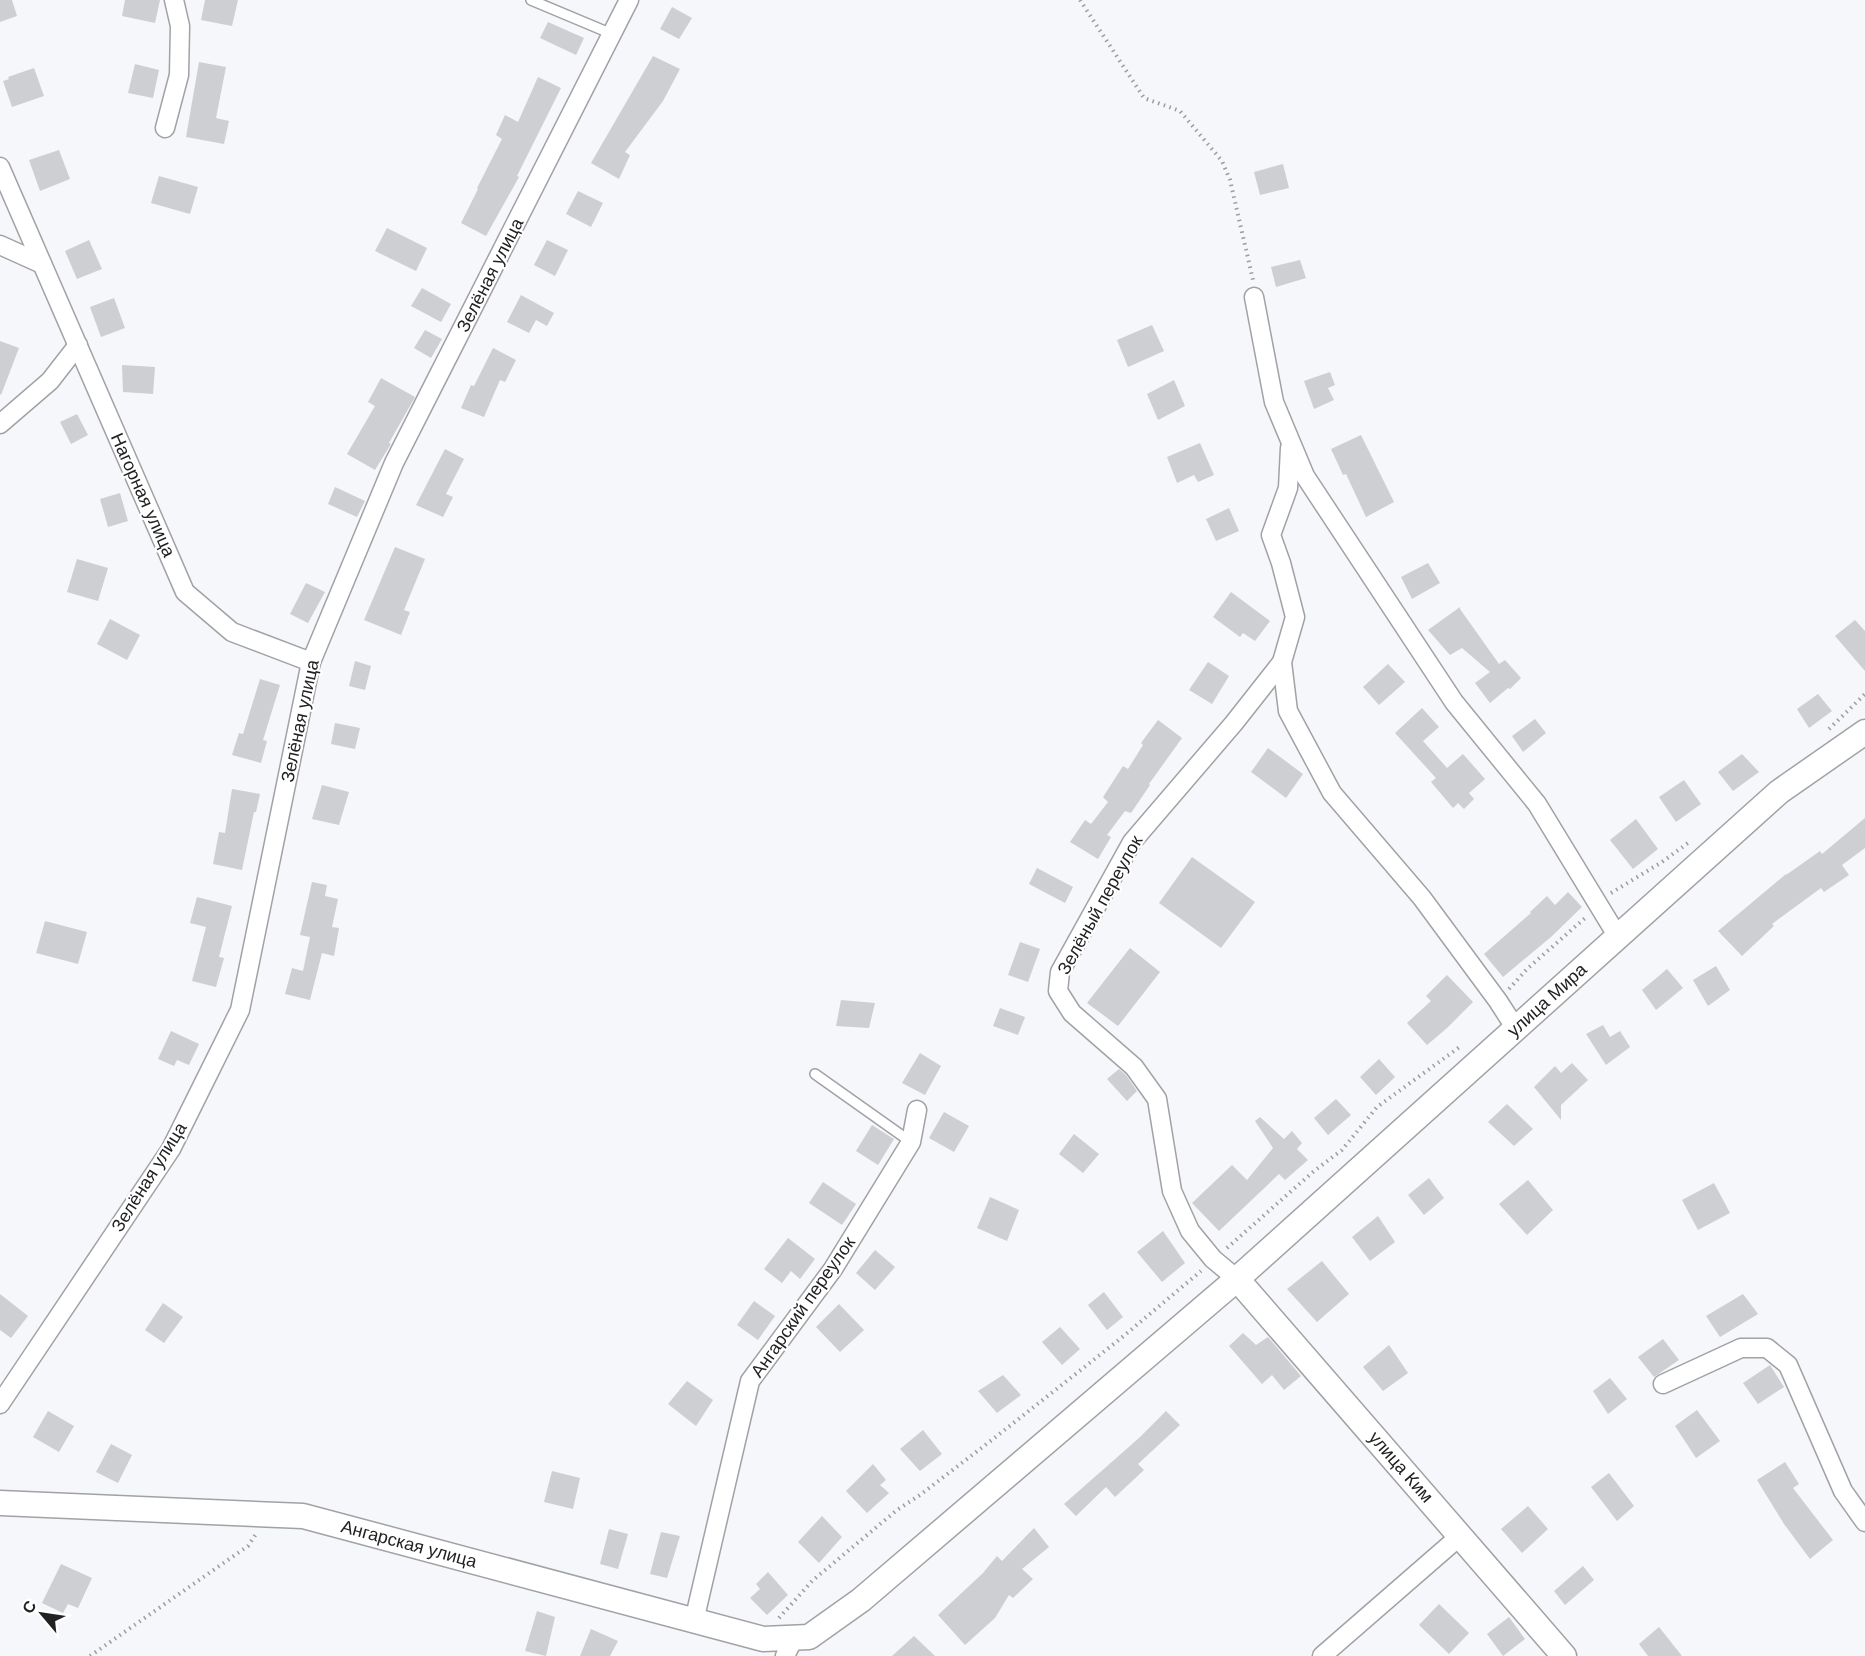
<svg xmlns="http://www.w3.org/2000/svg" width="1865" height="1656" font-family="Helvetica,sans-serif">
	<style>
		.building { fill: #cdcfd2 }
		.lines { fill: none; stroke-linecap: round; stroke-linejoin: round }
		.lane-casing { stroke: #a1a2a5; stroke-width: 12 }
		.street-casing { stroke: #a1a2a5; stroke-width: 21 }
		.secondary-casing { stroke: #a1a2a5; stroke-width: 27 }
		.path { stroke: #9c9da0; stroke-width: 4; stroke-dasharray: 1.5 4.5; stroke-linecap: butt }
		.lane { stroke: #fff; stroke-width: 9 }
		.street { stroke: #fff; stroke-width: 18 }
		.secondary { stroke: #fff; stroke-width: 24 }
		.labels { text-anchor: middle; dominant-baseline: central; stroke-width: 4.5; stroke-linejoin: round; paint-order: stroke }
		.street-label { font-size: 18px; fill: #222223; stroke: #fff }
	</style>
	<rect width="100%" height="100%" fill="#f6f7fb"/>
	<!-- building -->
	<g class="building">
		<polygon points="0,0 12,0 17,16 0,22"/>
		<polygon points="125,0 160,0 155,23 122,16"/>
		<polygon points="205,0 238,0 232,26 201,20"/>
		<polygon points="672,7 692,18 679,39 660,29"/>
		<polygon points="548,22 584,38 576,55 540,38"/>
		<polygon points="653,56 680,69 663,101 625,152 630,155 619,179 591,163"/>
		<polygon points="199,62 226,67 216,118 229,121 224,144 186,137"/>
		<polygon points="135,64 159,70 153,98 128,93"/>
		<polygon points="34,68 44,96 12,107 3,81 9,79 8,77"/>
		<polygon points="538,77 561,88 517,176 519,177 486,236 461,223 478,189 477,188 502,139 496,135 505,115 518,122"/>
		<polygon points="59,150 70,179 40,191 29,160"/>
		<polygon points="1283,164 1289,188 1260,195 1254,172"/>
		<polygon points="159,176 198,187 190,214 151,203"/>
		<polygon points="578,191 603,203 591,227 566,214"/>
		<polygon points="387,228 427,248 416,271 375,251"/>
		<polygon points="89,240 102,269 77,279 65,251"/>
		<polygon points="547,240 568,250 555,276 534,265"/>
		<polygon points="1300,260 1306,278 1276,287 1271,267"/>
		<polygon points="422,288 451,304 441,322 411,306"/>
		<polygon points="521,295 554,313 547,326 536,320 529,333 507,322"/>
		<polygon points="114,298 125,328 101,337 90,307"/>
		<polygon points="1152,325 1164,351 1128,367 1117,340"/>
		<polygon points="425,330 442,339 431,358 414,348"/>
		<polygon points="0,341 19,348 1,395 0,394"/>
		<polygon points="493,348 516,360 505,382 500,380 484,417 461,408 471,385 474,386"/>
		<polygon points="122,365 155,367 153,394 123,392"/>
		<polygon points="1330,372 1335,385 1328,388 1334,400 1314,409 1304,381"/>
		<polygon points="381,378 415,397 389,443 391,444 375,470 347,454 375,406 368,402"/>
		<polygon points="1174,380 1185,406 1158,420 1147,394"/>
		<polygon points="77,414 88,435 71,444 60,422"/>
		<polygon points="1361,435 1394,502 1366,517 1346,474 1343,475 1331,449"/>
		<polygon points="1200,443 1214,475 1198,482 1194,475 1177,483 1167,457"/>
		<polygon points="445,449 464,459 446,494 453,497 443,517 416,505"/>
		<polygon points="335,487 365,501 357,517 328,504"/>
		<polygon points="120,493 128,521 108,527 100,499"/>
		<polygon points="1229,508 1239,531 1216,541 1206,519"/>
		<polygon points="395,547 425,559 404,610 410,612 401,635 364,620"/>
		<polygon points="77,559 108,568 98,601 67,592"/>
		<polygon points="1428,563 1440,583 1412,599 1401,577"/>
		<polygon points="306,583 325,592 308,623 290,614"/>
		<polygon points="1231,592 1270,621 1255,641 1243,633 1240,637 1213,617"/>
		<polygon points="1460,607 1460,609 1499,664 1505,660 1521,678 1510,689 1508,688 1490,703 1475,683 1490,672 1462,648 1450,655 1428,630"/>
		<polygon points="110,619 140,635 127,660 97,644"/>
		<polygon points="1855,620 1865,631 1865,671 1835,636"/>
		<polygon points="355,661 371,666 365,690 349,686"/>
		<polygon points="1208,662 1229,676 1212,704 1189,690"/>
		<polygon points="1388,664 1405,682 1379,705 1363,687"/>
		<polygon points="260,679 280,685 263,740 267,741 261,763 232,755 239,733 243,734"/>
		<polygon points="1818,694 1832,711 1809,728 1797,709"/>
		<polygon points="1422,708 1439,727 1423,741 1447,768 1463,754 1485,779 1469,793 1474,799 1464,809 1458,803 1453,808 1431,782 1436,778 1395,733"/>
		<polygon points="1535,719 1546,733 1523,752 1512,736"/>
		<polygon points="1158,720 1182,738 1149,784 1150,785 1131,813 1125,811 1107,835 1111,837 1098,859 1070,842 1085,820 1091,824 1108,802 1103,797 1123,766 1128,769 1143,745 1141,743"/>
		<polygon points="335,723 360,728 355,749 331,744"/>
		<polygon points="1268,748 1303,774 1286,798 1251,772"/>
		<polygon points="1742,754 1759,772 1733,791 1718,772"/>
		<polygon points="1684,780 1701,804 1676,822 1659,797"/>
		<polygon points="322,785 349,792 339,825 312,819"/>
		<polygon points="232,789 260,794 256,812 254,812 242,870 213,864 219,832 225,833"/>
		<polygon points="1865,818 1865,848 1842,865 1849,875 1824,892 1821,888 1772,924 1774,926 1742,956 1718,931 1786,874 1786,875 1820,851 1822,854"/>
		<polygon points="1636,819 1658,849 1633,869 1610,840"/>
		<polygon points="1192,857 1255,902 1221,948 1159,903"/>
		<polygon points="1037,868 1073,887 1065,903 1029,884"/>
		<polygon points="312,882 327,885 325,896 338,899 332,927 339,928 334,956 322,953 310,1000 285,994 292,968 303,971 310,937 300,935"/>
		<polygon points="1568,892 1582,907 1551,937 1503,977 1484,954 1531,913 1530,912 1547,896 1555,905"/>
		<polygon points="197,897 232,906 219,957 224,958 216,987 192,981 206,927 190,923"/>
		<polygon points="45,921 87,932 78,964 36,953"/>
		<polygon points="1020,942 1040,949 1028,982 1008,975"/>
		<polygon points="1130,948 1160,972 1118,1026 1087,1003"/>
		<polygon points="1716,966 1730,990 1708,1006 1693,980"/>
		<polygon points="1667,969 1683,988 1656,1010 1642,990"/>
		<polygon points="1447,975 1473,1002 1447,1028 1427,1045 1407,1023 1431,1001 1426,996"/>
		<polygon points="841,1000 875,1003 869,1028 836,1026"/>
		<polygon points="1000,1008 1025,1017 1018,1035 993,1026"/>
		<polygon points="1603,1025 1610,1037 1620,1031 1630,1047 1606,1065 1586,1034"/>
		<polygon points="171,1031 199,1044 189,1065 177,1060 174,1066 158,1059"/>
		<polygon points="920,1053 941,1066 925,1095 902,1083"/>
		<polygon points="1379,1059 1395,1077 1376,1095 1360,1077"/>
		<polygon points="1572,1063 1588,1080 1561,1105 1561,1120 1534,1087 1555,1066 1561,1073"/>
		<polygon points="1119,1069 1126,1075 1137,1091 1127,1101 1107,1079"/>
		<polygon points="1336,1099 1351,1115 1328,1135 1314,1118"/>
		<polygon points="1507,1104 1533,1129 1514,1146 1488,1122"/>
		<polygon points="944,1112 969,1126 954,1152 929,1138"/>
		<polygon points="1260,1117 1284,1139 1292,1131 1302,1143 1297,1149 1308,1160 1285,1180 1279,1174 1219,1231 1192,1203 1232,1165 1247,1180 1273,1148 1255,1121"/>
		<polygon points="872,1125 894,1139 878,1165 856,1151"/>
		<polygon points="1074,1134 1099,1154 1083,1173 1059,1154"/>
		<polygon points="1429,1178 1444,1198 1424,1215 1408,1195"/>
		<polygon points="1528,1180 1553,1210 1527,1235 1499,1204"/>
		<polygon points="823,1182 856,1204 842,1225 809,1203"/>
		<polygon points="1714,1183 1730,1213 1698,1230 1682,1200"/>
		<polygon points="990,1197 1019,1210 1007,1241 977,1228"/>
		<polygon points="1378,1216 1395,1242 1370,1261 1352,1237"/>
		<polygon points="1163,1231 1185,1263 1162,1282 1137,1252"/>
		<polygon points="788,1238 815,1259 800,1279 791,1271 782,1283 764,1269"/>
		<polygon points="875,1250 895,1267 875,1290 856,1273"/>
		<polygon points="1322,1261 1349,1294 1317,1322 1287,1289"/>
		<polygon points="1104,1292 1123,1317 1107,1330 1088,1305"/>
		<polygon points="0,1294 28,1316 11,1338 0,1330"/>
		<polygon points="1743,1294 1758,1314 1720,1337 1706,1316"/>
		<polygon points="754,1301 775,1316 758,1340 737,1325"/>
		<polygon points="163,1303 183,1317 164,1343 145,1330"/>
		<polygon points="839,1304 864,1330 840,1352 816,1327"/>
		<polygon points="1060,1327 1080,1349 1062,1365 1042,1342"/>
		<polygon points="1243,1333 1256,1345 1268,1337 1301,1376 1284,1390 1272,1375 1262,1384 1229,1346"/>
		<polygon points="1663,1339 1679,1360 1654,1377 1638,1357"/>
		<polygon points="1389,1345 1408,1373 1383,1391 1363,1367"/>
		<polygon points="1770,1365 1784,1387 1758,1404 1743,1383"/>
		<polygon points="1003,1375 1021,1395 997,1413 978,1391"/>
		<polygon points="1610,1378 1627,1399 1608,1414 1593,1391"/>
		<polygon points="687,1381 713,1400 696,1426 668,1404"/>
		<polygon points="1697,1410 1720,1441 1696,1458 1675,1426"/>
		<polygon points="48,1411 74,1426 59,1452 33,1437"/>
		<polygon points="1166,1411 1180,1425 1138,1464 1144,1470 1115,1497 1106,1487 1076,1516 1064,1504 1139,1438"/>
		<polygon points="923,1430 942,1454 920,1471 900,1449"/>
		<polygon points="111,1444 132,1455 118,1483 96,1472"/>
		<polygon points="1785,1462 1799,1484 1793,1488 1833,1540 1810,1559 1784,1524 1757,1480"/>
		<polygon points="873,1464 886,1480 880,1485 889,1493 867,1513 846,1491"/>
		<polygon points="552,1471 580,1478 573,1509 544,1502"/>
		<polygon points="1609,1473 1634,1506 1617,1521 1591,1487"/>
		<polygon points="1528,1506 1548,1529 1522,1553 1501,1529"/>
		<polygon points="822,1516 842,1537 819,1563 798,1542"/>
		<polygon points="1034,1528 1049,1547 1022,1569 1033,1579 1013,1598 1009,1595 995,1618 965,1645 938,1615 983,1573 997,1556 1002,1561"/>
		<polygon points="609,1529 628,1534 618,1569 600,1564"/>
		<polygon points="661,1532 680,1536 667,1578 650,1574"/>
		<polygon points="61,1564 92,1578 78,1608 68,1604 63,1613 42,1603"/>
		<polygon points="1583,1566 1594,1580 1565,1605 1554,1591"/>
		<polygon points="768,1572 788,1595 767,1615 750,1598 760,1589 756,1584"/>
		<polygon points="1439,1604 1469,1633 1449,1654 1419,1625"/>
		<polygon points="537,1611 555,1617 546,1656 525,1651"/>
		<polygon points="1509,1617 1525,1639 1503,1656 1487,1634"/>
		<polygon points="1659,1627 1682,1656 1648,1656 1639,1644"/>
		<polygon points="591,1629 618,1641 610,1656 580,1656"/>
		<polygon points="914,1636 935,1656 892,1656"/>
	</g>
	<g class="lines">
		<!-- lane casing -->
		<g class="lane-casing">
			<g id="lane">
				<polyline points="531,0 612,34"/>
				<polyline points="815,1074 911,1142"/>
			</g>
		</g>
		<!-- street casing -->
		<g class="street-casing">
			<g id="street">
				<polyline points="165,128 179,75 180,26 174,0"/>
				<polyline points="0,167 185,592 232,632 311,662"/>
				<polyline points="0,245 42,264"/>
				<polyline points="1254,297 1274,402 1305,476 1454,702 1537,804 1618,937"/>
				<polyline points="0,424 50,381 78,345"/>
				<polyline points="1290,448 1288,488 1271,535 1281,563 1295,617 1282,662 1288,711 1332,793 1422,898 1498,1001 1516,1029"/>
				<polyline points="1237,1279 1213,1259 1190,1231 1172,1191 1157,1099 1134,1067 1072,1013 1058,991 1060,972 1132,842 1234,723 1282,662"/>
				<polyline points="1663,1384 1741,1348 1767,1348 1788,1365 1843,1491 1865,1522"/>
				<polyline points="0,1404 171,1149 240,1010 311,662 394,463 629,0"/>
				<polyline points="694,1621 750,1381 833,1269 911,1142 917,1110"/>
				<polyline points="785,1656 794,1638"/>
				<polyline points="1322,1656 1460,1536"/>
			</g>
		</g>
		<!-- secondary casing -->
		<g class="secondary-casing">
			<g id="secondary">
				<polyline points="1237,1279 1564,1656"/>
				<polyline points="0,1503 303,1516 763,1639 809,1637 861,1600 1237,1279 1779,792 1865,732"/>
			</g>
		</g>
		<!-- path -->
		<g class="path">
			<polyline points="1080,0 1144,98 1180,111 1222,161 1230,180 1253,280"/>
			<polyline points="1829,729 1865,694"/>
			<polyline points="1611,893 1662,862 1688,843"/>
			<polyline points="1509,989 1527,969 1585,918"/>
			<polyline points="1227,1248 1314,1171 1342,1150 1377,1107 1461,1046"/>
			<polyline points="779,1618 812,1581 897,1510 920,1495 997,1436 1120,1339 1201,1271"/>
			<polyline points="90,1656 248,1546 256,1534"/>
		</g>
		<!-- lane -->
		<use href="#lane" class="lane"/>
		<!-- street -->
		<use href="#street" class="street"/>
		<!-- secondary -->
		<use href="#secondary" class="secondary"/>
	</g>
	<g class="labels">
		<!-- street labels -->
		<g class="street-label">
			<text transform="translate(490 275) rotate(-63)">Зелёная улица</text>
			<text transform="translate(143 495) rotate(66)">Нагорная улица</text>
			<text transform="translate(300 721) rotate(-78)">Зелёная улица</text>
			<text transform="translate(1100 905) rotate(-61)">Зелёный переулок</text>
			<text transform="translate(1547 1000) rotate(-42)">улица Мира</text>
			<text transform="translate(149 1177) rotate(-58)">Зелёная улица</text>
			<text transform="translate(803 1307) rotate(-55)">Ангарский переулок</text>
			<text transform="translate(1401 1467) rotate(49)">улица Ким</text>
			<text transform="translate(409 1544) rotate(15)">Ангарская улица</text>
		</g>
	</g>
	<!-- north arrow -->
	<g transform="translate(42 1614) rotate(299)" stroke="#ffffff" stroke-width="4.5" paint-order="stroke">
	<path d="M0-4.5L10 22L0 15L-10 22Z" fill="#222223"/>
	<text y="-9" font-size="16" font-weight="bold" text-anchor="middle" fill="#222223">С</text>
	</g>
</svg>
